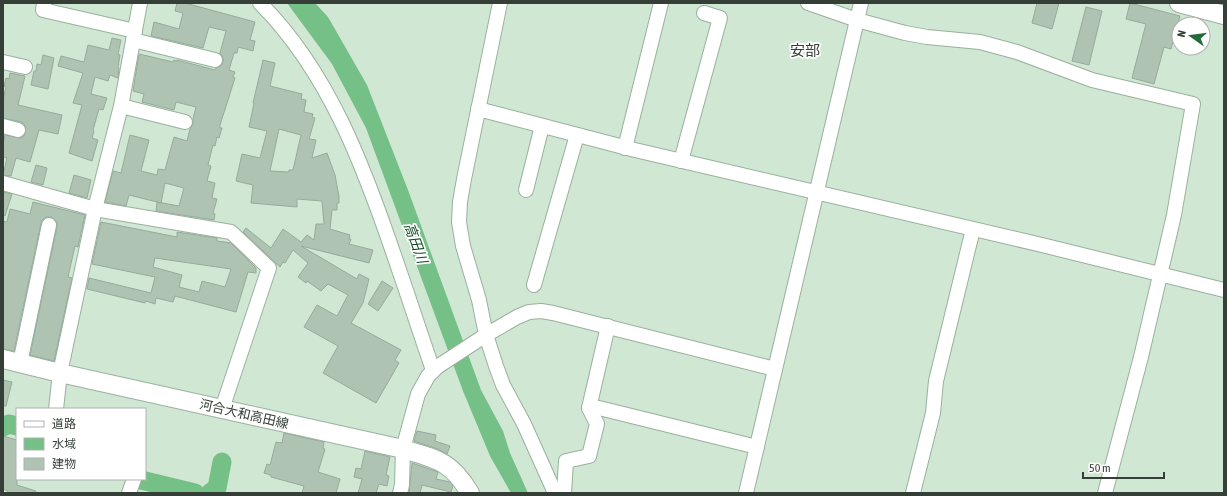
<svg xmlns="http://www.w3.org/2000/svg" width="1227" height="496" font-family="'Asap Condensed','Noto Sans JP',sans-serif">
	<style>
		.water { fill: #75c087 }
		.lines { fill: none; stroke-linecap: round; stroke-linejoin: round }
		.river { stroke: #75c087; stroke-width: 19 }
		.building { fill: #aec3b2; stroke: #96ab9a; fill-rule: evenodd }
		.minor-casing { stroke: #9ab09e; stroke-width: 16 }
		.major-casing { stroke: #9ab09e; stroke-width: 20 }
		.minor { stroke: #fff; stroke-width: 14 }
		.major { stroke: #fff; stroke-width: 18 }
		.labels { text-anchor: middle; dominant-baseline: central; stroke-width: 3.5; stroke-linejoin: round; paint-order: stroke }
		.street-label { font-size: 13px; fill: #353e37; stroke: #fff }
		.water-label { font-size: 14px; font-style: italic; fill: #124a25; stroke: #fff }
		.quarter-label { font-size: 15px; fill: #353e37; stroke: #fff }
	</style>
	<rect width="100%" height="100%" fill="#d0e7d4"/>
	<!-- water -->
	<polygon class="water" points="287,3 315,3 328,17 367,85 408,190 481,390 503,431 510,453 528,493 511,493 490,456 463,391 366,128 332,64"/>
	<g class="lines">
		<!-- river -->
		<g class="river">
			<polyline points="3,427 9,424 17,426"/>
			<polyline points="137,479 195,493"/>
			<polyline points="210,493 217,488 222,462"/>
		</g>
	</g>
	<!-- building -->
	<g class="building">
		<polygon points="177,3 185,3 255,22 250,40 255,41 253,51 238,47 237,53 234,53 229,70 235,72 233,77 235,78 220,125 220,128 222,128 219,138 217,137 215,146 213,145 208,165 211,166 207,181 215,183 212,198 217,199 213,213 215,214 214,220 156,211 157,202 179,206 184,188 165,183 161,203 129,195 126,206 105,202 113,171 121,173 130,135 149,140 141,171 157,175 158,169 165,170 174,137 187,141 190,129 193,124 193,119 196,107 176,102 174,110 142,102 144,94 133,91 139,54 173,62 174,60 177,61 177,60 215,70 216,68 221,66 223,62 223,57 220,53 226,31 209,27 203,48 151,36 154,22 179,29 183,13 175,11"/>
		<polygon points="1037,3 1059,3 1052,29 1032,23"/>
		<polygon points="1130,3 1180,16 1171,49 1164,47 1154,84 1132,78 1146,24 1126,19"/>
		<polygon points="1086,7 1102,11 1089,65 1072,61"/>
		<polygon points="112,38 121,40 118,54 120,55 118,67 119,68 118,78 110,75 108,81 95,77 91,94 107,98 103,110 99,109 93,130 94,131 92,138 98,140 92,161 69,153 82,105 73,103 83,73 58,66 61,56 84,62 88,45 109,50"/>
		<polygon points="43,55 54,58 48,89 31,85 34,71 36,71 37,64 41,65"/>
		<path d="M263 60 275 63 270 86 302 94 301 99 306 100 304 112 313 114 312 117 315 118 309 139 316 140 312 158 327 153 335 175 339 196V203H337V210H332L330 229 350 235 349 239H351L349 244 373 250 369 263 301 246 357 279 359 274 369 279 363 303 351 323 401 350 395 360 399 363 376 403 323 373 338 346 304 327 317 305 337 316 348 295 328 284 321 291 307 281 306 283 298 277 308 263 293 250 285 263 283 262 280 267 243 232 246 228 271 248 283 229 301 242 307 235 314 240 316 224H324L322 201 297 199V207L251 203 253 185 236 181 242 154 260 158 267 131 249 127 254 103H253ZM279 129 301 135 293 170H289V172L270 171Z"/>
		<polygon points="10,73 25,76 18,105 62,115 58,134 39,130 30,162 16,158 11,176 3,175 7,158 3,157 3,144 5,135 21,138 24,136 26,128 24,124 21,122 3,118 3,100 6,87 4,86 6,78 9,79"/>
		<polygon points="36,165 47,168 43,185 31,182"/>
		<polygon points="74,175 91,180 87,198 69,193"/>
		<polygon points="3,192 12,194 5,216 3,215"/>
		<polygon points="33,202 85,215 78,247 75,246 68,277 72,278 54,361 30,355 57,227 57,222 51,217 46,217 42,220 41,223 14,351 3,349 3,221 7,222 10,209 30,214"/>
		<path d="M101 222 177 237V232L217 238V241L231 243 256 268V273L248 272 236 312 175 296 173 302 156 298 155 304 146 301 145 303 87 289 89 278 151 293 155 277 92 264ZM155 258 231 269 225 287 202 281 199 292 179 287 182 275 153 267Z"/>
		<polygon points="382,281 393,288 378,311 368,304"/>
		<polygon points="3,380 12,382 6,406 3,406"/>
		<polygon points="417,431 436,435 435,441 450,446 447,454 438,449 414,441"/>
		<polygon points="284,433 324,442 323,448 325,449 318,472 340,479 336,493 302,493 304,486 271,477 271,475 264,473 267,464 270,465 276,442 282,443"/>
		<polygon points="3,436 17,440 17,485 36,491 35,493 7,493 8,491 3,489"/>
		<polygon points="365,451 390,457 386,475 389,476 387,486 379,484 376,493 358,493 362,479 354,477 356,468 361,469"/>
		<polygon points="412,463 438,472 436,479 450,482 453,486 451,492 422,485 420,493 409,493"/>
	</g>
	<g class="lines">
		<!-- minor casing -->
		<g class="minor-casing">
			<g id="minor">
				<polyline points="44,3 43,10 135,31"/>
				<path d="M260 3C329 72 364 167 395 258 408 295 420 333 433 370"/>
				<polyline points="500,3 464,179 460,202 459,222 463,246 479,300 486,335 496,366 503,385 524,424 555,493"/>
				<polyline points="808,3 857,20 905,33 927,37 980,42 1017,52 1092,80 1193,104 1174,215 1141,357 1105,493"/>
				<polyline points="133,40 215,60"/>
				<polyline points="3,62 25,67"/>
				<polyline points="121,106 185,122"/>
				<polyline points="478,109 635,150 1042,245 1224,290"/>
				<polyline points="3,126 18,130"/>
				<polyline points="625,148 661,3"/>
				<polyline points="681,161 720,18 704,13"/>
				<polyline points="3,183 95,209 231,232 269,268 222,409"/>
				<polyline points="526,190 542,126"/>
				<polyline points="534,285 577,135"/>
				<polyline points="20,363 49,225"/>
				<polyline points="589,408 599,408 757,447"/>
				<polyline points="56,409 60,373 95,209 121,106 140,3"/>
				<polyline points="129,493 134,479"/>
				<polyline points="400,493 402,485 403,449 418,394 428,376 437,367 486,335 517,317 529,312 541,311 553,313 775,369"/>
				<polyline points="564,493 566,461 589,456 597,424 589,408 608,326"/>
				<polyline points="746,493 861,3"/>
				<polyline points="913,493 933,413 936,381 973,229"/>
			</g>
		</g>
		<!-- major casing -->
		<g class="major-casing">
			<g id="major">
				<polyline points="1179,3 1224,15"/>
				<path d="M3 359 60 373 403 449C437 459 451 461 470 493"/>
			</g>
		</g>
		<!-- minor -->
		<use href="#minor" class="minor"/>
		<!-- major -->
		<use href="#major" class="major"/>
	</g>
	<g class="labels">
		<!-- street labels -->
		<g class="street-label">
			<text transform="translate(244 414) rotate(13)">河合大和高田線</text>
		</g>
		<!-- water labels -->
		<g class="water-label">
			<text transform="translate(416 243) rotate(70)">高田川</text>
		</g>
		<!-- quarter labels -->
		<g class="quarter-label">
			<text x="805" y="50">安部</text>
		</g>
	</g>
	<!-- border -->
	<rect width="1227" height="496" fill="none" stroke="#353e37" stroke-width="8"/>
	<!-- legend -->
	<rect x="16" y="408" width="130" height="72" fill="#ffffff" stroke="#aeb2af"/>
	<rect x="24" y="421" width="20" height="6" fill="#ffffff" stroke="#aeb2af"/>
	<text x="52" y="428" font-size="12" fill="#353e37">道路</text>
	<rect x="24" y="438" width="20" height="12" fill="#75c087" stroke="#aeb2af"/>
	<text x="52" y="448" font-size="12" fill="#353e37">水域</text>
	<rect x="24" y="458" width="20" height="12" fill="#aec3b2" stroke="#aeb2af"/>
	<text x="52" y="468" font-size="12" fill="#353e37">建物</text>
	<!-- north arrow -->
	<g transform="translate(1191 36) rotate(284)"><circle r="19" fill="#ffffff" stroke="#aeb2af"/>
	<path d="M0-3L7 15L0 10L-7 15Z" fill="#216c3a"/>
	<text y="-6" font-size="11" font-weight="bold" text-anchor="middle" fill="#353e37">N</text>
	</g>
	<!-- scale -->
	<path d="M1083 472v6h81v-6" fill="none" stroke="#353e37" stroke-width="2"/>
	<text x="1089" y="472" font-size="12" fill="#353e37" stroke="#ffffff" stroke-width="3" paint-order="stroke">50 m</text>
</svg>
